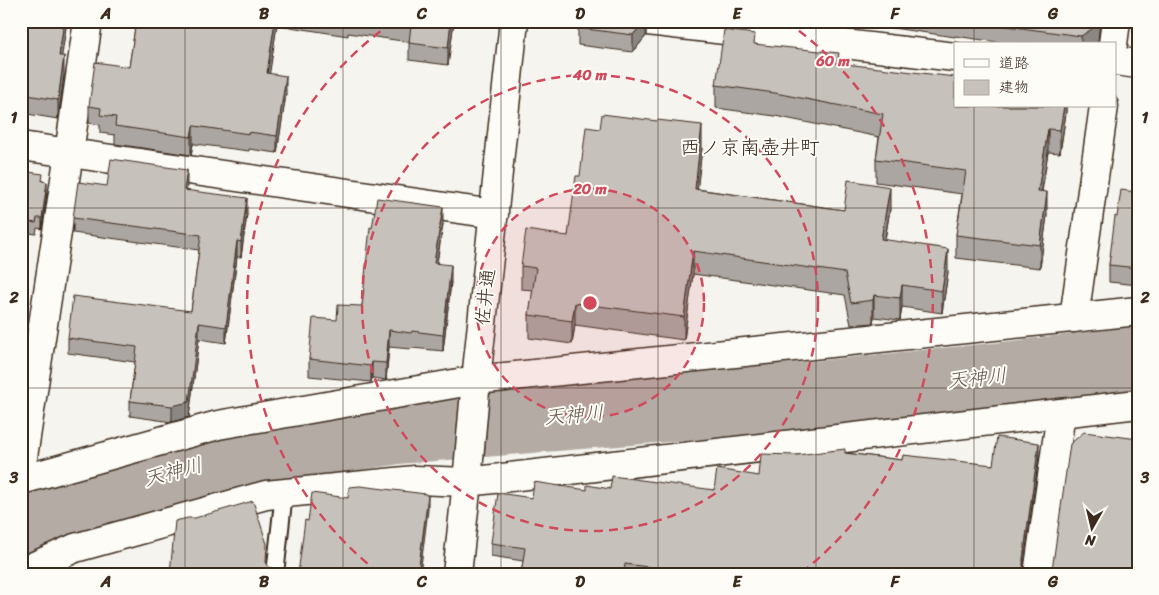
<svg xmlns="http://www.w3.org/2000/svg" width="1159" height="595" font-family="Sriracha,'Klee One',sans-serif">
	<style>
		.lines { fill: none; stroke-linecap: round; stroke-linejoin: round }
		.river { stroke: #b4aca4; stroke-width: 69 }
		.service-casing { stroke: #3b2a1e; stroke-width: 20 }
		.minor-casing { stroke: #3b2a1e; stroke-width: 31 }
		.tertiary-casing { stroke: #3b2a1e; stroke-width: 31 }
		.service { stroke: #fdfcf7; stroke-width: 16 }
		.minor { stroke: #fdfcf7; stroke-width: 28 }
		.tertiary { stroke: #fdfcf7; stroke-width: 28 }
		.wall { fill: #aba6a1; stroke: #3b2a1e }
		.shaded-wall { fill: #8b8783; stroke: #3b2a1e }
		.building { fill: #c7c1bb; stroke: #3b2a1e }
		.grid { fill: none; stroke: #3b2a1e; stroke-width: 1; stroke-opacity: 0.55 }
		.ring { fill: none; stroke: #d1495b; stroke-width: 2.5; stroke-dasharray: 9 6 }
		.labels { text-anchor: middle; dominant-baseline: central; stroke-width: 4; stroke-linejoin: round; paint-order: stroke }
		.street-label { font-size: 19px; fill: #3b2a1e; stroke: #fdfcf7 }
		.neighbourhood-label { font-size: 20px; fill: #3b2a1e; stroke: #fdfcf7 }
		.water-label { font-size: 20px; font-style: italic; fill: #65584d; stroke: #fdfcf7 }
		.centre { fill: #d1495b; stroke: #fdfcf7; stroke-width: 2.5 }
		.ring-label { font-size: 15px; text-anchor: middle; font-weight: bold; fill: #d1495b; stroke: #fdfcf7; stroke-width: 4; stroke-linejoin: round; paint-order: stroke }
		.neatline { fill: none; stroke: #3b2a1e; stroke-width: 2 }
		.grid-label { font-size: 16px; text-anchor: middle; font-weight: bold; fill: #3b2a1e }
	</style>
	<rect width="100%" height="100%" fill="#f5f4ee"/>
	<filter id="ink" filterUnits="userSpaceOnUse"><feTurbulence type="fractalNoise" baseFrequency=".02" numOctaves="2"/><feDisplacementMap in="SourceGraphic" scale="10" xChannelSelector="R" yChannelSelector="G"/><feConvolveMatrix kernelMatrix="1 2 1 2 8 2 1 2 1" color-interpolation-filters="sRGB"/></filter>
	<g filter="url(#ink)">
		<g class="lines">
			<!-- river -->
			<polyline class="river" points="21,525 91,494 239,454 402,429 822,395 1008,376 1138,361"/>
			<!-- service casing -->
			<g class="service-casing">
				<polyline id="service" points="275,574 284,493"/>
			</g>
			<!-- minor casing -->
			<g class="minor-casing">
				<g id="minor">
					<polyline points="648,21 955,57"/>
					<polyline points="1113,44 1116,21"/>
					<polyline points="1115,61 1138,64"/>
					<polyline points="21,146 494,214"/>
					<polyline points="1074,318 1104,106"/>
					<polyline points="21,470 69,153 88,21"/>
					<polyline points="21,480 218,425 476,380 1138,311"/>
					<polyline points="21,572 75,548 266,495 415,480 467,482 1138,404"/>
					<polyline points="1038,574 1061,413"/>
				</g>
			</g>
			<!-- tertiary casing -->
			<g class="tertiary-casing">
				<polyline id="tertiary" points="457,574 467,482 476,380 514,21"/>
			</g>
			<!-- service -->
			<use href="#service" class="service"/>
			<!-- minor -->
			<use href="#minor" class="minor"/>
			<!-- tertiary -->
			<use href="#tertiary" class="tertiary"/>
		</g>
		<!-- wall -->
		<g class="wall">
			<polygon points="21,21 67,21 61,56 64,75 58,119 21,113"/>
			<polygon points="136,21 454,21 448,65 409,60 409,42 348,33 348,36 277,25 269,74 286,94 277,153 249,149 249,151 195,144 193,144 191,155 115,144 115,135 100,133 100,125 89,123 89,106 129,67"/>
			<polygon points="646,21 646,36 633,52 578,45 578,28"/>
			<polygon points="844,21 1100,21 1098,42 1094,44 1011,44 955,36 955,37"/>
			<polygon points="755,44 839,63 1066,106 1066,113 1060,153 1048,152 1042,192 1047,215 1040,268 956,258 956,235 962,194 876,182 876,159 879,137 775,116 716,108 716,85"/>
			<polygon points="702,148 697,189 844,210 890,209 885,240 948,272 942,313 902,307 900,320 874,317 873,323 851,325 845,295 693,274 684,340 575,325 572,344 529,338 529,315 533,290 521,289 521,266 568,236 580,176"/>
			<polygon points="21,171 43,181 47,193 42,229 37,228 36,234 21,232"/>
			<polygon points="1138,180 1138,285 1109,282 1109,265 1117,217 1136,192"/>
			<polygon points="107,186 187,186 186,190 247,214 241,257 237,257 226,343 199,339 189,417 172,422 130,416 130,401 135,362 68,353 68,338 191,311 199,250 73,233 73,218"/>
			<polygon points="443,224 437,263 451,282 443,351 412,348 411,349 389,347 386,380 372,378 371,382 309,376 309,359 337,320 362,306 372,228"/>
			<polygon points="845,453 902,460 993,465 1039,457 1023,566 1028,572 1031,574 521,574 523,561 491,556 491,543 532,498 587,490 610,489 714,490 759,476 797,455"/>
		</g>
		<!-- shaded-wall -->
		<g class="shaded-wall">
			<polygon points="64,21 67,21 59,75 59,56"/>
			<polygon points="275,21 277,21 277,25 267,91 267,73"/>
			<polygon points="451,21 454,21 448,65 448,48"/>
			<polygon points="644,21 646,21 646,36 633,52 633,35"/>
			<polygon points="1098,21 1100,21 1098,42 1094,44 1081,44 1081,36"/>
			<polygon points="64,56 64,75 58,119 58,100"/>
			<polygon points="286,76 286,94 277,153 277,136"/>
			<polygon points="1064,106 1066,106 1066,113 1060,153 1060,130"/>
			<polygon points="702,125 702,148 695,211 695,189"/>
			<polygon points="193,126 193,144 191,155 191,137"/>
			<polygon points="1048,129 1048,152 1038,214 1038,191"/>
			<polygon points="187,170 187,186 184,205 184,190"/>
			<polygon points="47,182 47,193 42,229 42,218"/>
			<polygon points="890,187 890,209 881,262 881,239"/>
			<polygon points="1047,192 1047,215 1040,268 1040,245"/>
			<polygon points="247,198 247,214 241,257 241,242"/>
			<polygon points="443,207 443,224 434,280 434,263"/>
			<polygon points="237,241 237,257 226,343 226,327"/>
			<polygon points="948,249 948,272 942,313 942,291"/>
			<polygon points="693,251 693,274 684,340 684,317"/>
			<polygon points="451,265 451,282 443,351 443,335"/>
			<polygon points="902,285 902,307 900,320 900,298"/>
			<polygon points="874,295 874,317 873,323 873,300"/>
			<polygon points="575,303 575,325 572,344 572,321"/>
			<polygon points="199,323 199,339 189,417 172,422 172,406"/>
			<polygon points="389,330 389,347 386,380 386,363"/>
			<polygon points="372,362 372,378 371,382 371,366"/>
			<polygon points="1039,443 1039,457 1023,572 1023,559"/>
			<polygon points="428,495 428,510 420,574 418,574"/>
		</g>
		<!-- building -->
		<g class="building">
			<polygon points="21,21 64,21 59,56 64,56 58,100 21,94"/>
			<polygon points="136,21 275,21 267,73 286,76 277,136 249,132 249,134 195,126 193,126 191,137 115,126 116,117 100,115 101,108 89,106 95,62 129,67"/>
			<polygon points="388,21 451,21 448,48 409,43 411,25"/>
			<polygon points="580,21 644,21 633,35 578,28"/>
			<polygon points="969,21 1098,21 1098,25 1081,36"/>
			<polygon points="724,30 755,34 754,44 839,53 837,63 955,77 955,106 1064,106 1060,130 1048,129 1038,191 1047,192 1040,245 956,235 966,171 876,159 883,114 775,93 716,85"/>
			<polygon points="602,114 657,121 657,120 702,125 695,189 844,210 848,180 890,187 881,239 948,249 942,291 902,285 900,298 874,295 873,300 851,303 845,273 693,251 684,317 575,303 572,321 529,315 536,268 521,266 526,230 568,236 576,176 580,176 586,127 600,129"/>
			<polygon points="111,159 187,170 184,190 247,198 241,242 237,241 226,327 199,323 189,402 172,406 130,401 137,347 68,338 73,296 191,311 201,235 73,218 78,182 107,186"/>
			<polygon points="21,171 43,174 42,181 47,182 42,218 37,218 36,223 21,221"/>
			<polygon points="1138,180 1138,268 1109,265 1115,216 1117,217 1121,190 1136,192"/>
			<polygon points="377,198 443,207 434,263 451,265 443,335 412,331 411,333 389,330 386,363 372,362 371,366 309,359 313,318 337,320 338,305 362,306 370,227 372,228"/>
			<polygon points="1084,432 1138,439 1138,574 1046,574 1051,570 1053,563 1070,444"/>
			<polygon points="997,437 1039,443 1023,559 1023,566 1028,572 1031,574 712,574 687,569 687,572 625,564 624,574 521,574 525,548 491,543 498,493 532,498 534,482 587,490 587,485 610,489 612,476 714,490 717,469 759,476 761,454 797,455 845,449 845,453 902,460 903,455 993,465"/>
			<polygon points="360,486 426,494 426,495 428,495 418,574 298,574 305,520 308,521 312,493 348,498 349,487"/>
			<polygon points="253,501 267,544 266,562 269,567 274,569 276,574 170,574 175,521 188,518 195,518"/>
		</g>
	</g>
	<!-- grid -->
	<path class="grid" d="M185 21V574M343 21V574M501 21V574M658 21V574M816 21V574M974 21V44M974 106V574M21 208H1138M21 388H1138"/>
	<!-- distance rings -->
	<circle cx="590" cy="303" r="114" fill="#d1495b" fill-opacity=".12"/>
	<g class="ring">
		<circle cx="590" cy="303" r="114"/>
		<circle cx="590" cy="303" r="228"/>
		<path d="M379 573A343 343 0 0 1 393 22M787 22A343 343 0 0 1 801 573"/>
	</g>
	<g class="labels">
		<!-- street labels -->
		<g class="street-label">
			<text transform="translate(485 297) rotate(-84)">佐井通</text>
		</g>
		<!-- neighbourhood labels -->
		<g class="neighbourhood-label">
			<text x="750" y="147">西ノ京南壺井町</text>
		</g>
		<!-- water labels -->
		<g class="water-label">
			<text transform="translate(977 378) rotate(-6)">天神川</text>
			<text transform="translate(574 415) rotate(-5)">天神川</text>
			<text transform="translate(173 472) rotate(-15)">天神川</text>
		</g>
	</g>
	<circle cx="590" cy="303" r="8" class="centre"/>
	<g class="ring-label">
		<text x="833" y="66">60 m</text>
		<text x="590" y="80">40 m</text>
		<text x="590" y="194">20 m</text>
	</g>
	<!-- margin -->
	<rect width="1159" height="595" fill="none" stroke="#fdfcf7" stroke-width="55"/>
	<!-- legend -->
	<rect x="954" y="42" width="162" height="65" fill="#fdfcf7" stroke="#afa8a0"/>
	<rect x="964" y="59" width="25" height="8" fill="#fdfcf7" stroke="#afa8a0"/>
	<text x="999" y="68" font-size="15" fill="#3b2a1e">道路</text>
	<rect x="964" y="80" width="25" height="15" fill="#c7c1bb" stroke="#afa8a0"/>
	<text x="999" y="92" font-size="15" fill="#3b2a1e">建物</text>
	<!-- north arrow -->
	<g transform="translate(1092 528) rotate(188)" stroke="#fdfcf7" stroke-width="4" paint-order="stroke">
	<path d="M0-4L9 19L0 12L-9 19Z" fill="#3b2a1e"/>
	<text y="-8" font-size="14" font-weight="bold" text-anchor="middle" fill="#3b2a1e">N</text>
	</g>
	<rect x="28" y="28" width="1104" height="540" class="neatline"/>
	<g class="grid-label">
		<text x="106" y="19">A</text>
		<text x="264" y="19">B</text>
		<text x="422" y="19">C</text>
		<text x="580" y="19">D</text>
		<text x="737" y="19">E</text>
		<text x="895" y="19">F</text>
		<text x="1053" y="19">G</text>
		<text x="14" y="123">1</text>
		<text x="1145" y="123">1</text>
		<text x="14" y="303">2</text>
		<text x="1145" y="303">2</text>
		<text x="14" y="483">3</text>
		<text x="1145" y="483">3</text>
		<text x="106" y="587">A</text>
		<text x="264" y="587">B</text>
		<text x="422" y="587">C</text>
		<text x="580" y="587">D</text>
		<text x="737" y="587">E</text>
		<text x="895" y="587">F</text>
		<text x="1053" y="587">G</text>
	</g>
</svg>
